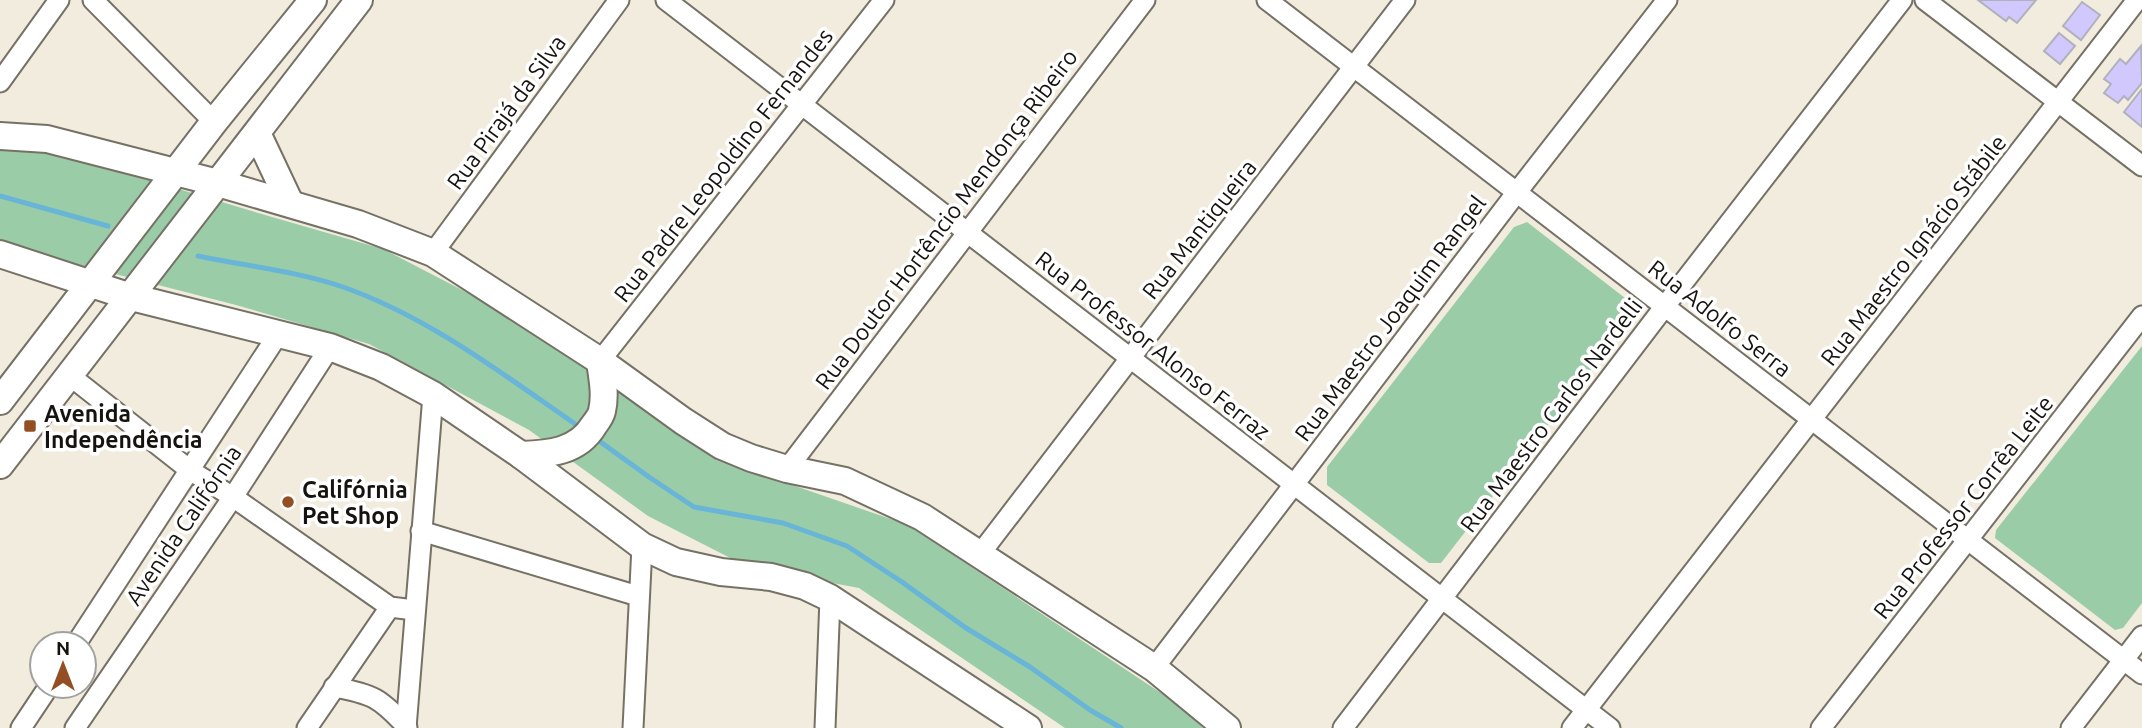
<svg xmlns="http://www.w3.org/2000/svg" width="2142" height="728" font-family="Ubuntu,sans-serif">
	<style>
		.green { fill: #9acca7 }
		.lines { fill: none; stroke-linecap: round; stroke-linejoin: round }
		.stream { stroke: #69b5d8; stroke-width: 5 }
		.building { fill: #d1c9fe; stroke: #b1b0bd; stroke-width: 2 }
		.street-casing { stroke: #767165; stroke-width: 23 }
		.secondary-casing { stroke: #767165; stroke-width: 30 }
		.street { stroke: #fff; stroke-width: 19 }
		.secondary { stroke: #fff; stroke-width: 26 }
		.poi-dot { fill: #934f23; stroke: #fff; stroke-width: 2.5 }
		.labels { text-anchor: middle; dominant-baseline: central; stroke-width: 7; stroke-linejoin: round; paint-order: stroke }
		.street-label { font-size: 23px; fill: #15130f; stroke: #fff }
		.poi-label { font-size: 23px; font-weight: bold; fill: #15130f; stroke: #fff; text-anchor: start }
	</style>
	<rect width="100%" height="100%" fill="#f1ecde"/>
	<!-- green -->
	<g class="green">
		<polygon points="0,148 42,148 265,215 383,249 468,293 552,342 746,469 908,525 1179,705 1203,728 1065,728 859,588 748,567 648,516 529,430 369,344 236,305 18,249 0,239"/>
		<polygon points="1527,222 1634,305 1634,314 1441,563 1429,563 1327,485 1327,467 1514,227"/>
		<polygon points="2142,346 2142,603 2123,628 2115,630 1995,538 1996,530"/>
	</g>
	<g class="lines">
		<!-- stream -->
		<g class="stream">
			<polyline points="0,196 108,226"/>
			<path d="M198 256C246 266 297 271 343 287 431 318 505 376 581 428"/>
			<polyline points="595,438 649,477 694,507 783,523 847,546 902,582 966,628 1030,667 1090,710 1121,728"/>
		</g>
	</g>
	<!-- building -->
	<g class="building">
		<polygon points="1978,0 2036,0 2017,23 2009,17 2006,21"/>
		<polygon points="2082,2 2100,15 2081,40 2063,26"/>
		<polygon points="2059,33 2075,46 2060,64 2044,51"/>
		<polygon points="2141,46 2142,83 2128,100 2124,96 2118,103 2104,93 2111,84 2104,79 2120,59 2126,64"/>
		<polygon points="2142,89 2142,127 2124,112"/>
	</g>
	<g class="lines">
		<!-- street casing -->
		<g class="street-casing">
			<g id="street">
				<polyline points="93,0 214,122"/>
				<polyline points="666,0 1610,728"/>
				<polyline points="1267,0 2142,674"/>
				<polyline points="1925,0 2142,166"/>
				<polyline points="0,82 59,0"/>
				<polyline points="433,253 619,0"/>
				<polyline points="600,361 884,0"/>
				<polyline points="69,375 191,471 233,497 390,607 414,610"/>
				<polyline points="787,469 1145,0"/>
				<polyline points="421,531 638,596"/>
				<polyline points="980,554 1405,0"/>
				<polyline points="76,644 279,333"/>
				<polyline points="1154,668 1517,192 1667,0"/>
				<path d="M334 687C373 694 380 698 407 727"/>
				<polyline points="21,728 49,686"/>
				<polyline points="75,728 233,497 330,347"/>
				<polyline points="307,728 390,607"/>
				<polyline points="406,728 433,395"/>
				<polyline points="633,728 642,546"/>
				<polyline points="825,728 830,598"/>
				<polyline points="1343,728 1665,306 1902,0"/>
				<polyline points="1572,728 2137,0"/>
				<polyline points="1821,728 2142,316"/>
				<polyline points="2071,728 2142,636"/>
			</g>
		</g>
		<!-- secondary casing -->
		<g class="secondary-casing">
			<g id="secondary">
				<polyline points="257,133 290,203"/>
				<polyline points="0,136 47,139 218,183 358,224 433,253 600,361 683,421 722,446 751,458 787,469 845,481 922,517 1154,668 1227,728"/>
				<polyline points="0,254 131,297 330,347 381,367 433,395 521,455 642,546 676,562 721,572 771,577 805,586 830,598 1028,728"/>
				<polyline points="0,401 214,122 313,0"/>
				<path d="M521 455C549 454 578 452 594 425 597 421 601 416 602 411 606 394 602 377 600 361"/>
				<polyline points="0,465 359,0"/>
			</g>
		</g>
		<!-- street -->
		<use href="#street" class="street"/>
		<!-- secondary -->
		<use href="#secondary" class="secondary"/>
	</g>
	<!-- markers -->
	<g class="poi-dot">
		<rect x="23" y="419" width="14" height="14" rx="3.5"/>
		<circle cx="288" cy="502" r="7"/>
	</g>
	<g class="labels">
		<!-- street labels -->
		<g class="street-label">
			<text transform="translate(506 112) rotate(-54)">Rua Pirajá da Silva</text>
			<text transform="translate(723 165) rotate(-52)">Rua Padre Leopoldino Fernandes</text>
			<text transform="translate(946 219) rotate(-53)">Rua Doutor Hortêncio Mendonça Ribeiro</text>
			<text transform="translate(1199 229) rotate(-52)">Rua Mantiqueira</text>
			<text transform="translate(1913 250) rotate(-52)">Rua Maestro Ignácio Stábile</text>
			<text transform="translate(1390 318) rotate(-53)">Rua Maestro Joaquim Rangel</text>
			<text transform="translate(1720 318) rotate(38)">Rua Adolfo Serra</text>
			<text transform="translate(1153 345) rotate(38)">Rua Professor Alonso Ferraz</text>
			<text transform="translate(1551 415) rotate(-53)">Rua Maestro Carlos Nardelli</text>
			<text transform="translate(1963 507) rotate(-52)">Rua Professor Corrêa Leite</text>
			<text transform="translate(183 525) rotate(-56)">Avenida Califórnia</text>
		</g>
		<!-- poi labels -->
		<g class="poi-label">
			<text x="44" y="413">Avenida<tspan x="44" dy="26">Independência</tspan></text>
			<text x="302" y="489">Califórnia<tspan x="302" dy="26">Pet Shop</tspan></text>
		</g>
	</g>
	<!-- north arrow -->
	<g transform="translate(63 665)"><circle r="33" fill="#ffffff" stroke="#a1a19f" stroke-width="2"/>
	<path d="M0-5L12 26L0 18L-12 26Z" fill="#934f23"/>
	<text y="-10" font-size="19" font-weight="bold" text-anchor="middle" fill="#15130f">N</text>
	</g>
</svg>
